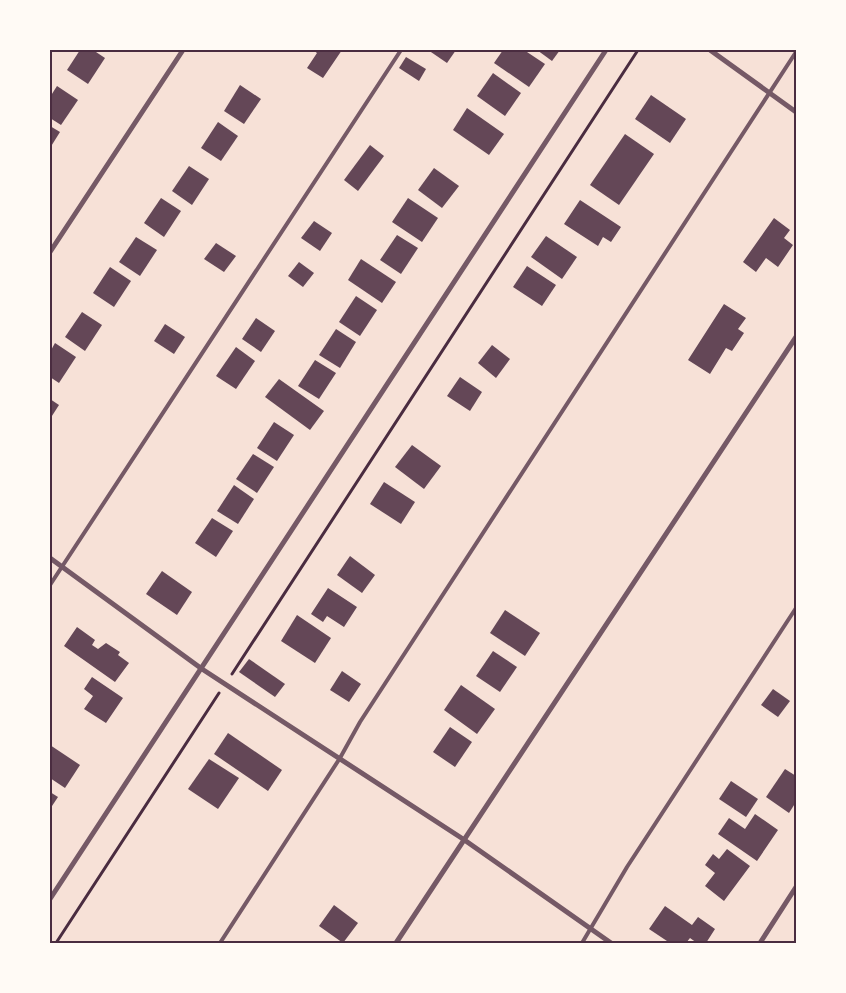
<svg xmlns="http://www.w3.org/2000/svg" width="846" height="993" font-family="'PT Sans',sans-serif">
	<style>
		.building { fill: #644757 }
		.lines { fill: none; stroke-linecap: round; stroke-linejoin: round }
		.path { stroke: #4a2c40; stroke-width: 3 }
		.service { stroke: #755966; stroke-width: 4 }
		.minor { stroke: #755966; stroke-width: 5 }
		.neatline { fill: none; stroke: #4a2c40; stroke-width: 2 }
	</style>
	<rect width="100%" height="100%" fill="#f7e1d7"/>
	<!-- building -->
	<g class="building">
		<polygon points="80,50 93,50 105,58 88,84 67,70"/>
		<polygon points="313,50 342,50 323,78 307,68 317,53"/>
		<polygon points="428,50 456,50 447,63"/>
		<polygon points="503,50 524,50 545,64 529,87 494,63"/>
		<polygon points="537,50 560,50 552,61"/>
		<polygon points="406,57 426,69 419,81 399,68"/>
		<polygon points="493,73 521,93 505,116 477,96"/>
		<polygon points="240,85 261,99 244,124 224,111"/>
		<polygon points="57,86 78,100 61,125 50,118 50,97"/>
		<polygon points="651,95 686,119 670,143 635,119"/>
		<polygon points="467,108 504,134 489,155 453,130"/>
		<polygon points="218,122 238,136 221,161 201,148"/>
		<polygon points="50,126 60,132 50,148"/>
		<polygon points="625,134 654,154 619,205 590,185"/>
		<polygon points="370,145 384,156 358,191 344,180"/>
		<polygon points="189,166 209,179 192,205 172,191"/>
		<polygon points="434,168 459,186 442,208 418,190"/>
		<polygon points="161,198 181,211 164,237 144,223"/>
		<polygon points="408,198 438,218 422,242 392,222"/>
		<polygon points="580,200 621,227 611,242 603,237 598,246 564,224"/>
		<polygon points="774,218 790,230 784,238 793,245 778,267 766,258 756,272 743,262"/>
		<polygon points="314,221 332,233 320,251 301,238"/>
		<polygon points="397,235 418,248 401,274 380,260"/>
		<polygon points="546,236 577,257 562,279 531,257"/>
		<polygon points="136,237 157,250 140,276 119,262"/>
		<polygon points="216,243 236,256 224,272 204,259"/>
		<polygon points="361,259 396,282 382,303 348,280"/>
		<polygon points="299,262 314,273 303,287 288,276"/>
		<polygon points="527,266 556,285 542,306 513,287"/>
		<polygon points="110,267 131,281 114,307 93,293"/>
		<polygon points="356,296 377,310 360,336 339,322"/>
		<polygon points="724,304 746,318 738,329 744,333 732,351 726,348 710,374 688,360"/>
		<polygon points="82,312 102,325 85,351 65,337"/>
		<polygon points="256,318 275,331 261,352 242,339"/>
		<polygon points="165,324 185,337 174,354 154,341"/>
		<polygon points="336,329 356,342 340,368 319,355"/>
		<polygon points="55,343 76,357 59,383 50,377 50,352"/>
		<polygon points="492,345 510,359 496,378 478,363"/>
		<polygon points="236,347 255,361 236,389 216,376"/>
		<polygon points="315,360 336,373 319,399 298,386"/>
		<polygon points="460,377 482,392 470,411 447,396"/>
		<polygon points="279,379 324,411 310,430 265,397"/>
		<polygon points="50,399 59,405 50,419"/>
		<polygon points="274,422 294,435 277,461 257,448"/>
		<polygon points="412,445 441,466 424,489 395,467"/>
		<polygon points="253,454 274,467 257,493 236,479"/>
		<polygon points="384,482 415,502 401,524 370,504"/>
		<polygon points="234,485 254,499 238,524 217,511"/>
		<polygon points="212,518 233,531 216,557 195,543"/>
		<polygon points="350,556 375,575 362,593 337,575"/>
		<polygon points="162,571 192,592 177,615 146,594"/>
		<polygon points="328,588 357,607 344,627 327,616 323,622 311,614"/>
		<polygon points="505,610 540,633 525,656 490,633"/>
		<polygon points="297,615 331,638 315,663 281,641"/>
		<polygon points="77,627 95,640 92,645 98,649 106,643 120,652 118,655 129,663 115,682 64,646"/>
		<polygon points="493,651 517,667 500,692 476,676"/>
		<polygon points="249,659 285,684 275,697 239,672"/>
		<polygon points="342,671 361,684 349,702 330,690"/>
		<polygon points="92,677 123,698 106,723 84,709 93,696 84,689"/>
		<polygon points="461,685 495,709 477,734 444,710"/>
		<polygon points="773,689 790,701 778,717 761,705"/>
		<polygon points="450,727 472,742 455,767 433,752"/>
		<polygon points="228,733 282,770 268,791 214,754"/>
		<polygon points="50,745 80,765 65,788 50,778"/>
		<polygon points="209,759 239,778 218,809 188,789"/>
		<polygon points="785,769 796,776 796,802 789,813 766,797"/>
		<polygon points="731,781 758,799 746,817 719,799"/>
		<polygon points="50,792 58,797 50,809"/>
		<polygon points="755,814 778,830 757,861 718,834 729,818 745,829"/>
		<polygon points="727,849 750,866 724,901 705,886 715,873 705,865 713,854 719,859"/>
		<polygon points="334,905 358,923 343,943 319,926"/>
		<polygon points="665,906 692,925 698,917 715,929 706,943 697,943 690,938 686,943 670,943 649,929"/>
	</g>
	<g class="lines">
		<!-- path -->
		<g class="path">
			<polyline points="232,674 638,50"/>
			<polyline points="56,943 219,693"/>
		</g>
		<!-- service -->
		<g class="service">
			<polyline points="50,585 401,50"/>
			<polyline points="220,943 340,758 360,722 796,52"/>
			<polyline points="582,943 627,867 796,608"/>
		</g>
		<!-- minor -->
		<g class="minor">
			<polyline points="710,50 796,112"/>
			<polyline points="50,252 183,50"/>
			<polyline points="50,558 202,669 463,839 611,943"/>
			<polyline points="50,899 606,50"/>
			<polyline points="396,943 796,337"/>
			<polyline points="760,943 796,887"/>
		</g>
	</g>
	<!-- border -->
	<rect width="846" height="993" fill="none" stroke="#fffaf5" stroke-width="102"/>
	<rect x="51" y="51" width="744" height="891" class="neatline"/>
</svg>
